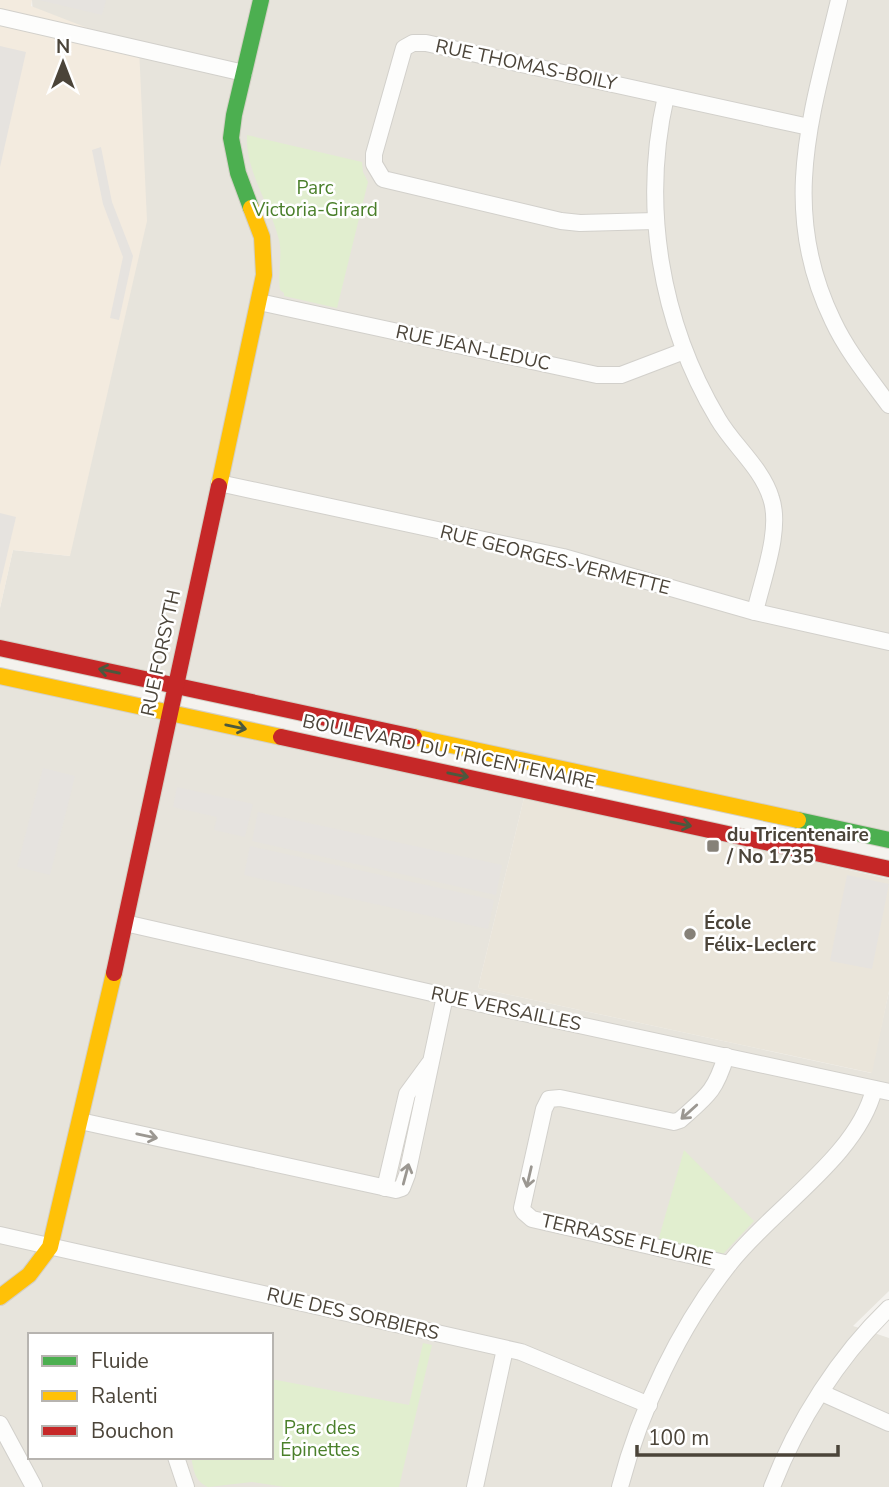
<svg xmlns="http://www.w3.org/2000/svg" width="889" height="1487" font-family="'Nunito Sans',sans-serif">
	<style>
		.residential { fill: #e7e4dc; fill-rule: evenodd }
		.commercial { fill: #f3ebdf }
		.education { fill: #eae5da }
		.green { fill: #e1eecf }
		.parking { fill: #e6e3df }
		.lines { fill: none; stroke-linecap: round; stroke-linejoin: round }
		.street-casing { stroke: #d2d0cb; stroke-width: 18 }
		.fast-casing { stroke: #d3cfc5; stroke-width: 18 }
		.slow-casing { stroke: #d3cfc5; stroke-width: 18 }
		.jam-casing { stroke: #d3cfc5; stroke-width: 18 }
		.street { stroke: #fdfdfc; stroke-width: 16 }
		.fast { stroke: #4caf50; stroke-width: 16 }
		.slow { stroke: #ffc107; stroke-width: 16 }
		.jam { stroke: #c62828; stroke-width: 16 }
		.oneway { stroke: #4b593e }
		.oneway2 { stroke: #9b9791 }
		.poi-dot { fill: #868178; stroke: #fff; stroke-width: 2.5 }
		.labels { text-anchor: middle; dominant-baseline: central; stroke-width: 5; stroke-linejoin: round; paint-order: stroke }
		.street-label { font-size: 19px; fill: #4b4439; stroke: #fff }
		.park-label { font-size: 19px; fill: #4a7f2a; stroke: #fff }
		.poi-label { font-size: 19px; font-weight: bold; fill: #4b4439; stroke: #fff; text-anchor: start }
	</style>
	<rect width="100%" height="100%" fill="#f4f2ee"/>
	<!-- residential -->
	<g class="residential">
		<polygon points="32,0 889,0 889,840 0,648 0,608 13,550 70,556"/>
		<path d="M0 682 524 798 478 988 871 1073 889 991V1291L853 1326 889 1338V1487H0ZM30 1335H271V1457H30Z"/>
	</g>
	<!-- commercial -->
	<polygon class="commercial" points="0,0 32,0 31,6 139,48 147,221 70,556 13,550 0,608"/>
	<!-- education -->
	<polygon class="education" points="524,798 889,879 889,991 872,1073 478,988"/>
	<!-- green -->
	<g class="green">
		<path d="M247 135 362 162 363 172 368 182 337 308 284 296V293L280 290C277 274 283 257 279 240 271 206 245 171 247 135Z"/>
		<polygon points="684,1150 754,1221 723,1254 658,1241"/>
		<path d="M423 1343 432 1345 399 1487H285L252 1482 208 1487C194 1481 194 1470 191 1457H271V1379L409 1405Z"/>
	</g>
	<!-- parking -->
	<g class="parking">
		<polygon points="39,0 106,0 102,15"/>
		<polygon points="0,46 26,52 0,167"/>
		<polygon points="101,147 112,202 133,256 119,320 110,318 123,257 103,204 92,150"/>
		<polygon points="0,513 16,517 0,585"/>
		<polygon points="43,768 75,776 50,875 17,867"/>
		<polygon points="177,787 253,804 245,837 214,830 217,817 173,807"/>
		<polygon points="258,812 502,865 496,895 252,841"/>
		<polygon points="250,846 494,900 488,929 244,875"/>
		<polygon points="847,875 889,884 872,969 830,961"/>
	</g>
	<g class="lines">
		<!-- street casing -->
		<g class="street-casing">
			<g id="street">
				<path d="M839 0C812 114 778 208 833 321 847 351 869 378 889 405"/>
				<polyline points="0,17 244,73"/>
				<path d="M666 96C641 205 660 322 718 419 733 445 762 468 771 498 782 530 762 580 755 612"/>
				<polyline points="655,221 580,223 561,221 383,179 374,164 374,154 404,48 413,43 426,43 809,127"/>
				<polyline points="259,302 597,375 621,375 684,351"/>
				<polyline points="219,483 563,557 755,612 889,642"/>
				<polyline points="125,923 445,996 889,1092"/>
				<path d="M726 1056C715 1092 707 1096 680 1120L674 1122 560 1098 549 1099 544 1109 522 1208 524 1212 532 1219 729 1264"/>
				<polyline points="80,1121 396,1190 402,1188 407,1175 445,996"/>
				<polyline points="385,1188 407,1094 429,1064"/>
				<polyline points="0,1235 521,1352 649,1405"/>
				<polyline points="822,1393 889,1423"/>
				<polyline points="0,1424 34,1487"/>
				<polyline points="176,1457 186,1487"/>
				<polyline points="475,1487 505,1349"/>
				<path d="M620 1487C640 1410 680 1326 730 1263 772 1209 858 1156 874 1089"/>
				<path d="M772 1487C797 1422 839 1356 889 1308"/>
			</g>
		</g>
		<!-- fast casing -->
		<g class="fast-casing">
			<g id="fast">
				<polyline points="251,208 238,173 231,138 234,115 261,0"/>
				<polyline points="798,820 889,840"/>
			</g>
		</g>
		<!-- slow casing -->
		<g class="slow-casing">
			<g id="slow">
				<polyline points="219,486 264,275 262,237 251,208"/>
				<polyline points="0,676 281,737"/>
				<polyline points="414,737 798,820"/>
				<polyline points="0,1297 29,1275 50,1247 114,973"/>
			</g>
		</g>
		<!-- jam casing -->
		<g class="jam-casing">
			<g id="jam">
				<polyline points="0,648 414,737"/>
				<polyline points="281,737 889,869"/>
				<polyline points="114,973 219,486"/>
			</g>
		</g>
		<!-- street -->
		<use href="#street" class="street"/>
		<!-- fast -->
		<use href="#fast" class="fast"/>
		<!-- slow -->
		<use href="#slow" class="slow"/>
		<!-- jam -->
		<use href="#jam" class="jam"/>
	</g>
	<!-- one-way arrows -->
	<defs><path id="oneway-shaft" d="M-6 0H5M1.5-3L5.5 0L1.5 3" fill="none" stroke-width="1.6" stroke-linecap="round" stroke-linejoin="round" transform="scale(1.75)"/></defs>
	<g class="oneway">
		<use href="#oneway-shaft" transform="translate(109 671) rotate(-168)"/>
		<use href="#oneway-shaft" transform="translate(236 727) rotate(12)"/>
		<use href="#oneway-shaft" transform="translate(458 775) rotate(12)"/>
		<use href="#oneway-shaft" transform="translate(681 824) rotate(12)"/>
	</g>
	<g class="oneway2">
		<use href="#oneway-shaft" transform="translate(689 1112) rotate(138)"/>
		<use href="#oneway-shaft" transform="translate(147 1136) rotate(12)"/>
		<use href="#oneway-shaft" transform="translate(406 1174) rotate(-75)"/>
		<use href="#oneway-shaft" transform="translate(529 1177) rotate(103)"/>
	</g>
	<!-- markers -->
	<g class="poi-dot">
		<rect x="706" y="839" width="14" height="14" rx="3.5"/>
		<circle cx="690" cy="934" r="7"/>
	</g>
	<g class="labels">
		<!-- street labels -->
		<g class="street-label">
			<text transform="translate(526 65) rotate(12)">RUE THOMAS-BOILY</text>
			<text transform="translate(473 348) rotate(12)">RUE JEAN-LEDUC</text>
			<text transform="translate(555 560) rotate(14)">RUE GEORGES-VERMETTE</text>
			<text transform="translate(161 653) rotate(-78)">RUE FORSYTH</text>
			<text transform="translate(449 752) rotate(12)">BOULEVARD DU TRICENTENAIRE</text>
			<text transform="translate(506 1009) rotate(12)">RUE VERSAILLES</text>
			<text transform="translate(627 1240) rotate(13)">TERRASSE FLEURIE</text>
			<text transform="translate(353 1314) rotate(13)">RUE DES SORBIERS</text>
		</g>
		<!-- park labels -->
		<g class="park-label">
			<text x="315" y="188">Parc<tspan x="315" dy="22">Victoria-Girard</tspan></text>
			<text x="320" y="1428">Parc des<tspan x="320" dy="22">Épinettes</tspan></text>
		</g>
		<!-- poi labels -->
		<g class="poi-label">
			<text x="727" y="835">du Tricentenaire<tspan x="727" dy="22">/ No 1735</tspan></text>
			<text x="704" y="923">École<tspan x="704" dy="22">Félix-Leclerc</tspan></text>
		</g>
	</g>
	<!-- legend -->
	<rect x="28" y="1333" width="245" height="126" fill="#ffffff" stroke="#b7b4b0" stroke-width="2"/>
	<rect x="42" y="1356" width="35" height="10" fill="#4caf50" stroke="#b7b4b0" stroke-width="2"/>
	<text x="91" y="1368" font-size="21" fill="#4b4439">Fluide</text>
	<rect x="42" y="1391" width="35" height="10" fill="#ffc107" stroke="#b7b4b0" stroke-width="2"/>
	<text x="91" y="1403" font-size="21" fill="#4b4439">Ralenti</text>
	<rect x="42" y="1426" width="35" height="10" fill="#c62828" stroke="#b7b4b0" stroke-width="2"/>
	<text x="91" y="1438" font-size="21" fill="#4b4439">Bouchon</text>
	<!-- north arrow -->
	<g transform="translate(63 63)" stroke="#ffffff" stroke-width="5" paint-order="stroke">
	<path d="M0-5L12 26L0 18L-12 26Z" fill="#4b4439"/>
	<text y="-10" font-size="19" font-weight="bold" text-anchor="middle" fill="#4b4439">N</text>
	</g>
	<!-- scale -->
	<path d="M637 1445v10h201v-10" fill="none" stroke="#4b4439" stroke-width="3.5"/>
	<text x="648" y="1445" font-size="21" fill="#4b4439" stroke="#ffffff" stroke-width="5" paint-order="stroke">100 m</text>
</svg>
